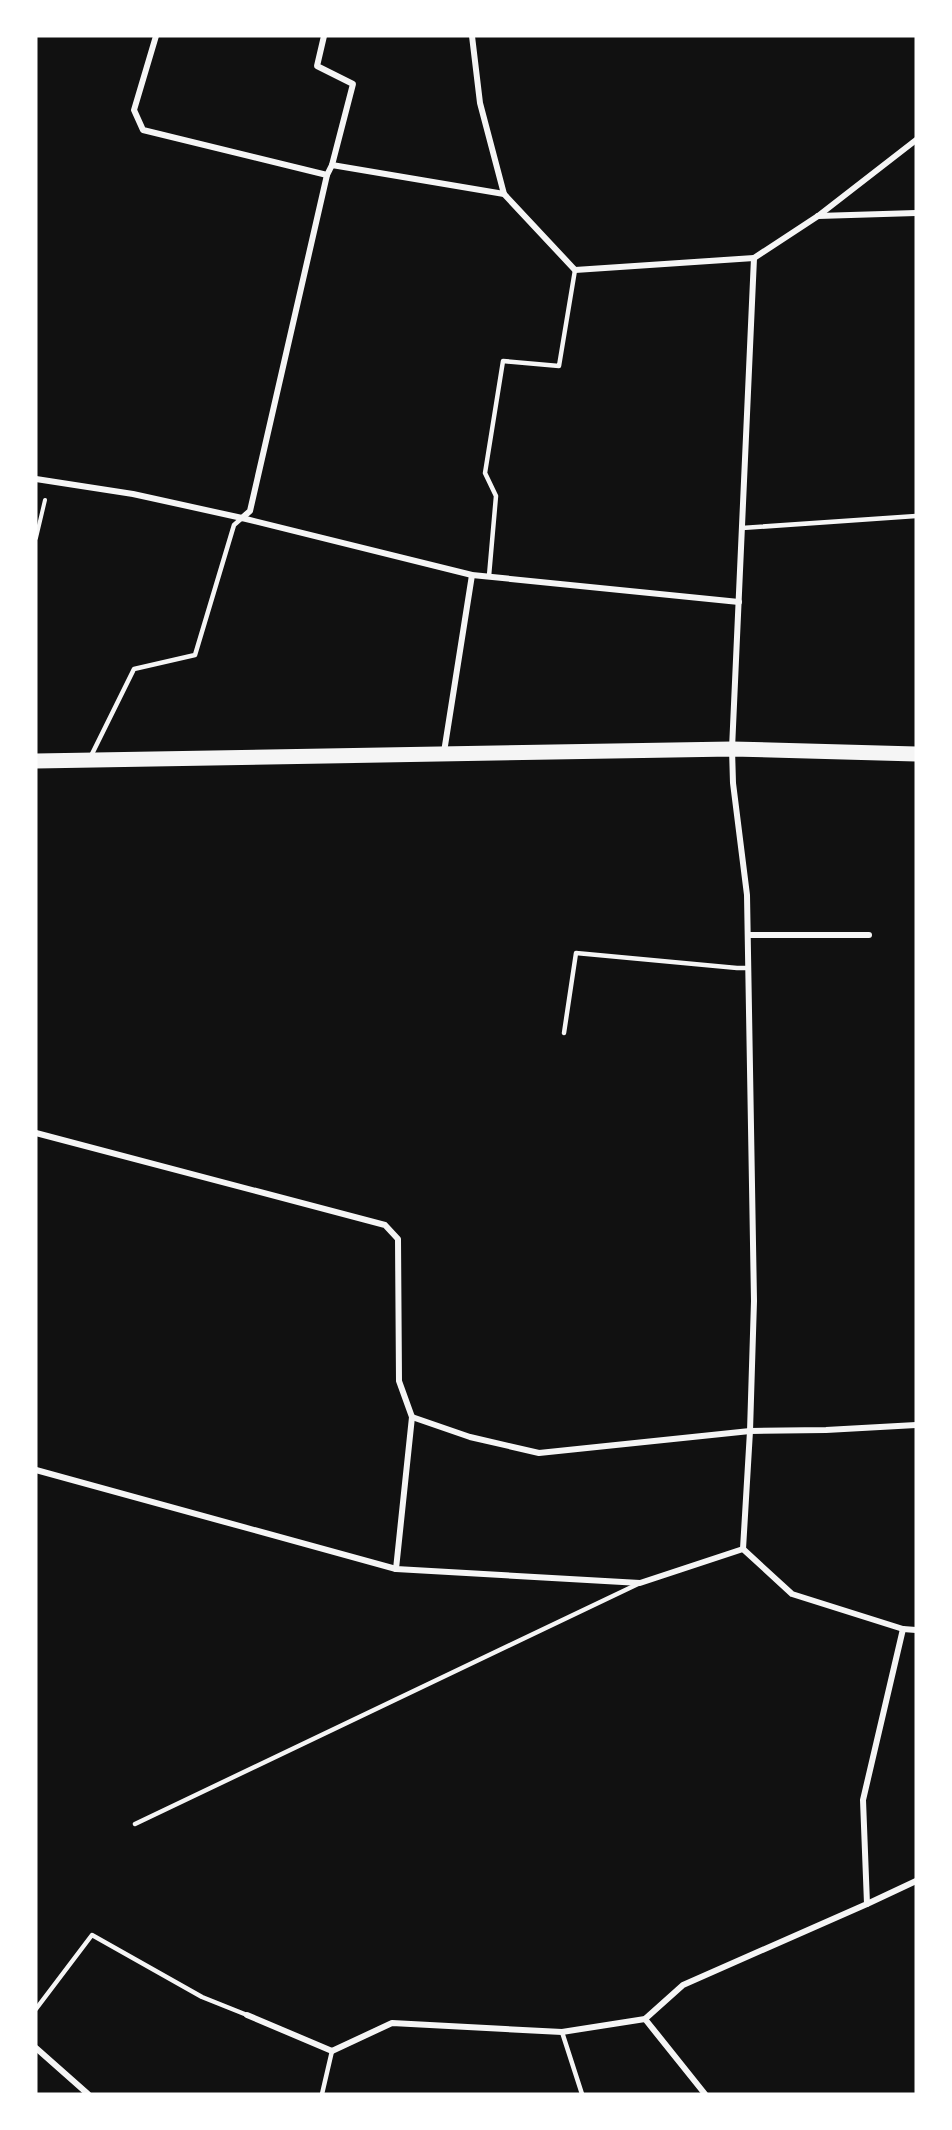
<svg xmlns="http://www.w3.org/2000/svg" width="952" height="2130" font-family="Rubik,sans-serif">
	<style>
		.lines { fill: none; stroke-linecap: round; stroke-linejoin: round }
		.path { stroke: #f5f5f5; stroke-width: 4 }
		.service { stroke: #f5f5f5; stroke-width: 4.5 }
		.minor { stroke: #f5f5f5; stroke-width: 6 }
		.primary { stroke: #f5f5f5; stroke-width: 15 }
	</style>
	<rect width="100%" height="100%" fill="#111"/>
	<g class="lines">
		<!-- path -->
		<polyline class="path" points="36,538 45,500"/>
		<!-- service -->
		<g class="service">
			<polyline points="742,528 916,516"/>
			<polyline points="489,576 496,496 485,473 503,361 559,366 575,270"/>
			<polyline points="91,756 134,669 195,655 234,525 242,518"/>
			<polyline points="564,1033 576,953 737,968 748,968"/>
			<polyline points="135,1824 638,1584"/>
			<polyline points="36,2009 92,1935 202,1997 247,2015"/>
			<polyline points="562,2032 582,2094"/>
			<polyline points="322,2094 332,2051"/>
		</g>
		<!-- minor -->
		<g class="minor">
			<polyline points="156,36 134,110 143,130 327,175 332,165 504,194 575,270 754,258"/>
			<polyline points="324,36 317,66 353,84 332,165"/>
			<polyline points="472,36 480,103 504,194"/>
			<polyline points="818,216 916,213"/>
			<polyline points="36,479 133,494 242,518 472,575 739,602"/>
			<polyline points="242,518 250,511 327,175"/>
			<polyline points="444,752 472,575"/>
			<polyline points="748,935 869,935"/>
			<polyline points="36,1133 385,1225 398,1239 399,1381 412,1417 470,1437 539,1453 750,1431 826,1430 916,1425"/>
			<polyline points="36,1470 396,1569 640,1583 743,1549"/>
			<polyline points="743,1549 750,1431 754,1301 747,895 733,783 732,749 754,258 818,216 916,140"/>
			<polyline points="743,1549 792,1594 903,1629 916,1630"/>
			<polyline points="396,1569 412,1417"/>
			<polyline points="867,1904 916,1881"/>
			<polyline points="247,2015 332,2051 392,2023 562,2032 645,2019 683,1985 867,1904 863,1800 903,1629"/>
			<polyline points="645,2019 705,2094"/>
			<polyline points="36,2048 88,2094"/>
		</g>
		<!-- primary -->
		<polyline class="primary" points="36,761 732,749 916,754"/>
	</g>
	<!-- border -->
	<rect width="952" height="2130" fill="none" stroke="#ffffff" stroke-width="75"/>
</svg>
